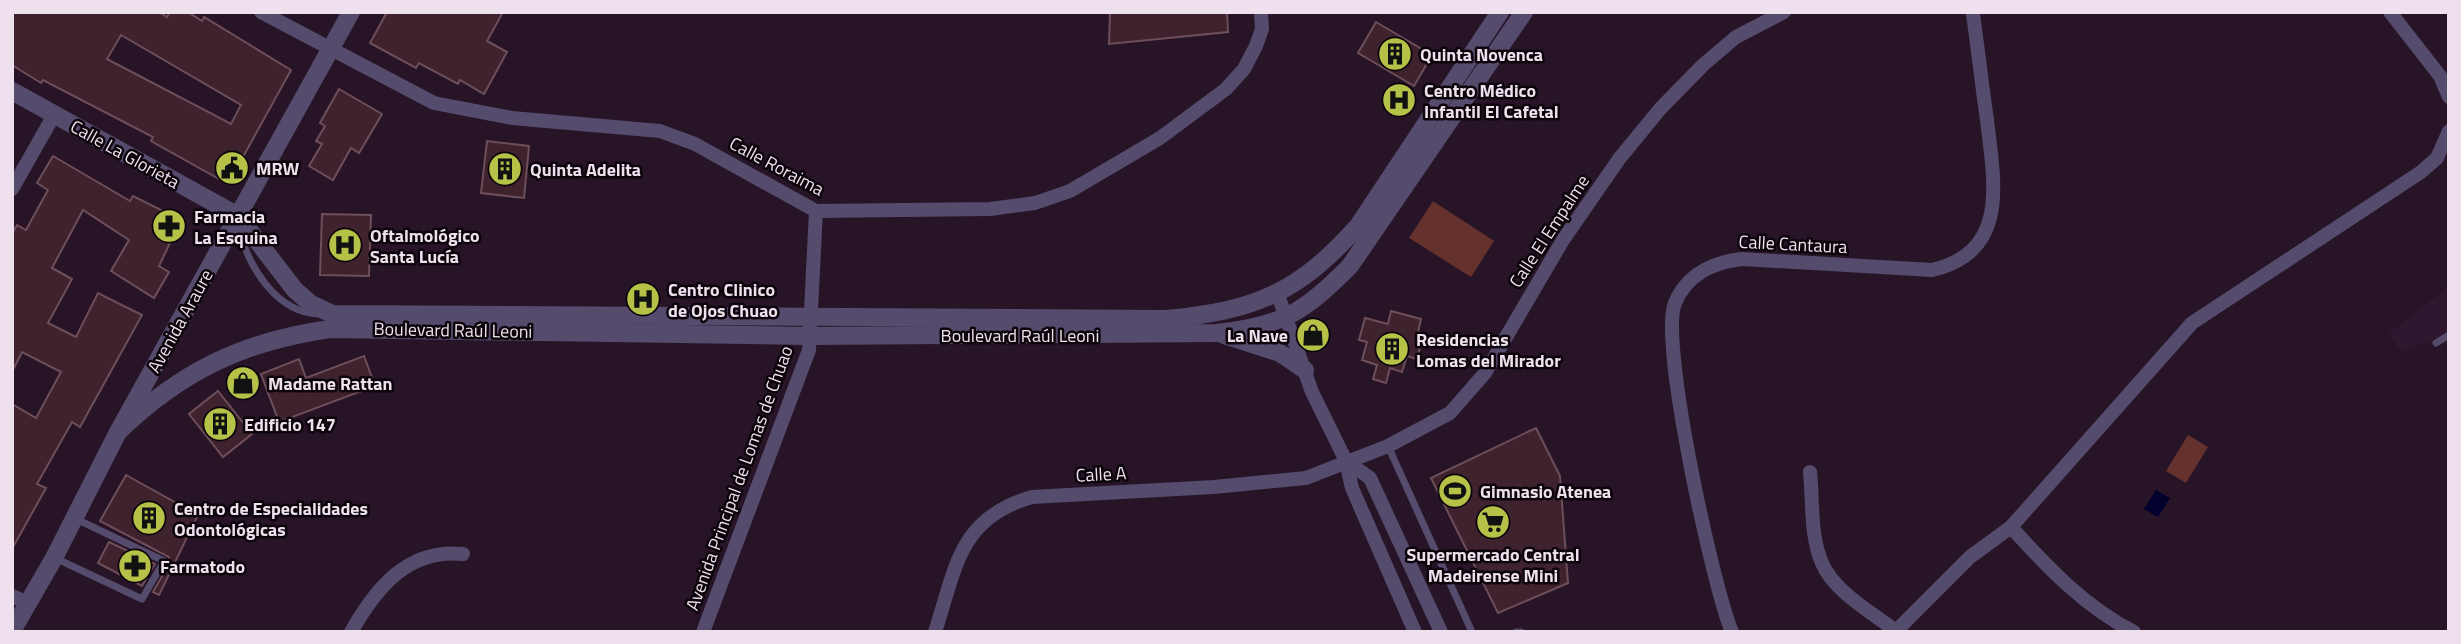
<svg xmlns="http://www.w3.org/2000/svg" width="2461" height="644" font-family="'Titillium Web',sans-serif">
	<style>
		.built { fill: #301730 }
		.green { fill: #64312d }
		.water { fill: #02002d }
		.building { fill: #3e222d; stroke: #6e4e59; stroke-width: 2; fill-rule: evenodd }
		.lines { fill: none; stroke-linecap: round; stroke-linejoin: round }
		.service { stroke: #554b6c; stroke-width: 7 }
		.minor { stroke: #554b6c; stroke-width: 14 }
		.tertiary { stroke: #554b6c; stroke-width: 18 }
		.labels { text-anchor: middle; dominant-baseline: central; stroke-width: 5; stroke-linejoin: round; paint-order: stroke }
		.poi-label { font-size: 18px; font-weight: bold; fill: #eee0ed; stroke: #0b040b; text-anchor: start }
		.street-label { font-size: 18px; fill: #eee0ed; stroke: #0b040b }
	</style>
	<rect width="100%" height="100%" fill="#271427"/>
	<!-- built -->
	<polygon class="built" points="2449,286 2449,334 2401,352 2389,333"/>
	<!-- green -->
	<g class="green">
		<polygon points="1433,201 1494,241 1471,277 1409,238"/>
		<polygon points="2188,435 2208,447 2186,483 2166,471"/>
	</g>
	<!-- water -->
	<polygon class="water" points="2156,490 2170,498 2158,517 2144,509"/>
	<!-- building -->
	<g class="building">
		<path d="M12 12H159L167 17 170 12H188L202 21 204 17 291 70 228 184 151 141 153 137 43 80 41 83 12 65ZM121 35 241 105 231 124 107 59Z"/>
		<polygon points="387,12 503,12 487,41 507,52 484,94 460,80 458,84 419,63 416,68 370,43"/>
		<polygon points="1110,12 1227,12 1228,32 1109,44"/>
		<polygon points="1376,22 1432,55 1414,86 1358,53"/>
		<polygon points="339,89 382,114 359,153 351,148 333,180 309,166 322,144 316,141 325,126 320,123"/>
		<polygon points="487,141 529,146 524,198 481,193"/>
		<polygon points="53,156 130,201 133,196 181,220 159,266 169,272 154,298 111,271 129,240 83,210 52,268 72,279 48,323 76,337 98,293 142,315 80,427 72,422 37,484 46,488 12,549 12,404 36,418 61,372 22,352 12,372 12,234 17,225 26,230 48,190 37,183"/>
		<polygon points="322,214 371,215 369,276 320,275"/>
		<polygon points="1391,311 1421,319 1418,332 1424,333 1417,359 1407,356 1402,372 1390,368 1386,383 1373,379 1377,365 1362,360 1367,342 1359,340 1365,318 1388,324"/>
		<polygon points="364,356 375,386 279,422 261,374 299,359 306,378"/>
		<polygon points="218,391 252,434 223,457 189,414"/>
		<polygon points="1536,428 1560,476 1568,583 1498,613 1431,478"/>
		<polygon points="126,475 198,515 159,595 153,592 169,564 169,557 100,521"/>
		<polygon points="109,542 155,564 142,586 98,563"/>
	</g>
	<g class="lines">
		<!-- service -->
		<g class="service">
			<path d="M239 225C245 264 277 314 320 314"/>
			<polyline points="2436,343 2449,335"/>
			<polyline points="1388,446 1472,632"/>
			<polyline points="55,558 142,599 164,561 74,518"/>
			<polyline points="1516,632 1521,632"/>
		</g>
		<!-- minor -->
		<g class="minor">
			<polyline points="261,12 434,103 512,118 660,131 695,144 816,211 990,209 1035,203 1070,191 1160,138 1226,89 1244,69 1256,46 1262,29 1261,12"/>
			<polyline points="2390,12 2440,76 2449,97"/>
			<polyline points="12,189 54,115"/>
			<polyline points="1278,295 1312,392 1346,461 1352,488 1415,632"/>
			<polyline points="1346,461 1370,478 1441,632"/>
			<path d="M1810 472C1813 500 1810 536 1822 563 1834 592 1873 613 1897 632"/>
			<polyline points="12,596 28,603"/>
			<polyline points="1896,631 1970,557 2011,527"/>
			<path d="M351 632C376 588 408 548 463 554"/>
			<polyline points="703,632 809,350 816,211"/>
			<path d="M935 632C956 567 959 518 1032 497L1214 487 1306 478 1388 446 1450 413 1485 373 1563 240 1619 159 1660 109 1703 65 1736 37 1784 12"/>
			<path d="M1732 632C1713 587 1659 341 1675 303 1687 274 1714 262 1742 259L1932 270C2010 252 1994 182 1987 120 1982 85 1978 50 1973 14"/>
			<path d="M2134 632C2085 607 2047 567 2011 527L2192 323 2421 172 2437 158 2449 131"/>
		</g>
		<!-- tertiary -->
		<g class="tertiary">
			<path d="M12 91 238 216 295 290 311 304 332 314 1165 319C1255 311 1298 293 1358 226L1500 12"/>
			<polyline points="1224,335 1280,353 1305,370"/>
			<path d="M118 432C181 371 244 341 330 329L809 336 1217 333C1283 326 1304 312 1350 266L1524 12"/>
			<polyline points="12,631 54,558 118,432 351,12"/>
		</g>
	</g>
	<!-- icons -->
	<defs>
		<g id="building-disc" transform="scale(1.75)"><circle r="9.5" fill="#b6c148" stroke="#0b040b"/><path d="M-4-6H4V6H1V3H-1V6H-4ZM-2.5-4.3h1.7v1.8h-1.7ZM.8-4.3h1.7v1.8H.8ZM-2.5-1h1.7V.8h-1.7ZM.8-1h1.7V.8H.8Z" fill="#111"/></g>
		<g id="hospital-disc" transform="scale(1.75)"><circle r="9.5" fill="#b6c148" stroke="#0b040b"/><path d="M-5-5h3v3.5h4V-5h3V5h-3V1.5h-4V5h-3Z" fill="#111"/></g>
		<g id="civic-disc" transform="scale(1.75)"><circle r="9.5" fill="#b6c148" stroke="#0b040b"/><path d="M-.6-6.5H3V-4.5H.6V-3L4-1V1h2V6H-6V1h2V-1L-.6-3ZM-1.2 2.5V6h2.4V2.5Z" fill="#111"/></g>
		<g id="pharmacy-disc" transform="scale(1.75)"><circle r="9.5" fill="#b6c148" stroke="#0b040b"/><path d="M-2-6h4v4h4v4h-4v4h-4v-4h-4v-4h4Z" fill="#111"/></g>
		<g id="shop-disc" transform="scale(1.75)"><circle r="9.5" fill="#b6c148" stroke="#0b040b"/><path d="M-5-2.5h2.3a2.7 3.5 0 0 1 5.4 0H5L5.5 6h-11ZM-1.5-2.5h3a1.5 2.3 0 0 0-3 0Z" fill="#111"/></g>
		<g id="stadium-disc" transform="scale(1.75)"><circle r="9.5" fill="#b6c148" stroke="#0b040b"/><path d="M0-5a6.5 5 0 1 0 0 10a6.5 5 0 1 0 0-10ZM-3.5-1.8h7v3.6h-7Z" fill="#111"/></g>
		<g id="supermarket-disc" transform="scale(1.75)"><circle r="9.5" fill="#b6c148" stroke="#0b040b"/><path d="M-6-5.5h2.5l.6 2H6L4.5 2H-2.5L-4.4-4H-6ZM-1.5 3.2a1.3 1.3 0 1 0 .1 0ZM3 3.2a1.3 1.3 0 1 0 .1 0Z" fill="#111"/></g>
	</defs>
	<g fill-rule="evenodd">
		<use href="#building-disc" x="1395" y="54"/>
		<use href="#hospital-disc" x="1399" y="100"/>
		<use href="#civic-disc" x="232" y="168"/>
		<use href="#building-disc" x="505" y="169"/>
		<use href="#pharmacy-disc" x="169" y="226"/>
		<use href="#hospital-disc" x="345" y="245"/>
		<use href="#hospital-disc" x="643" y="299"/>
		<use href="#shop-disc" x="1313" y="335"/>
		<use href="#building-disc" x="1392" y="349"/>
		<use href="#shop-disc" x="243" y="383"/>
		<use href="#building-disc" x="220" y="424"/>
		<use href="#stadium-disc" x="1455" y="491"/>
		<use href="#building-disc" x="149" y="518"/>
		<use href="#supermarket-disc" x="1493" y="522"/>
		<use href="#pharmacy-disc" x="135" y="566"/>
	</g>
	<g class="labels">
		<!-- poi labels -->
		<g class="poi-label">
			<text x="1420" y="54">Quinta Novenca</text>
			<text x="1424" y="90">Centro Médico<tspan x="1424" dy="21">Infantil El Cafetal</tspan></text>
			<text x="256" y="168">MRW</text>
			<text x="530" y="169">Quinta Adelita</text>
			<text x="194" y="216">Farmacia<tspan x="194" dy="21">La Esquina</tspan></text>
			<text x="370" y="235">Oftalmológico<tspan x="370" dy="21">Santa Lucía</tspan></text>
			<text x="668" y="289">Centro Clinico<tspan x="668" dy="21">de Ojos Chuao</tspan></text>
			<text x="1288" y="335" text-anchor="end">La Nave</text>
			<text x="1416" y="339">Residencias<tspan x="1416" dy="21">Lomas del Mirador</tspan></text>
			<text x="268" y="383">Madame Rattan</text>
			<text x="244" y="424">Edificio 147</text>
			<text x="1480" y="491">Gimnasio Atenea</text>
			<text x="174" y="508">Centro de Especialidades<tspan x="174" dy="21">Odontológicas</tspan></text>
			<text x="1493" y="554" text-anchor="middle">Supermercado Central<tspan x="1493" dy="21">Madeirense Mini</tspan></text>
			<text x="160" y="566">Farmatodo</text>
		</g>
		<!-- street labels -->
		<g class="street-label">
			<text transform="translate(125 154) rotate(29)">Calle La Glorieta</text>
			<text transform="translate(777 166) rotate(28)">Calle Roraima</text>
			<text transform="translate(1549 231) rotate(-57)">Calle El Empalme</text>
			<text transform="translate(1793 244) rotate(3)">Calle Cantaura</text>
			<text transform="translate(180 321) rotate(-61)">Avenida Araure</text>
			<text transform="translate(453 330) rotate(1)">Boulevard Raúl Leoni</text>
			<text x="1020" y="335">Boulevard Raúl Leoni</text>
			<text transform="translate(1101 474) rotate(-3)">Calle A</text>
			<text transform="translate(739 478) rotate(-70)">Avenida Principal de Lomas de Chuao</text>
		</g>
	</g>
	<!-- border -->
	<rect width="2461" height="644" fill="none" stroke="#eee0ed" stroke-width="28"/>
</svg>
